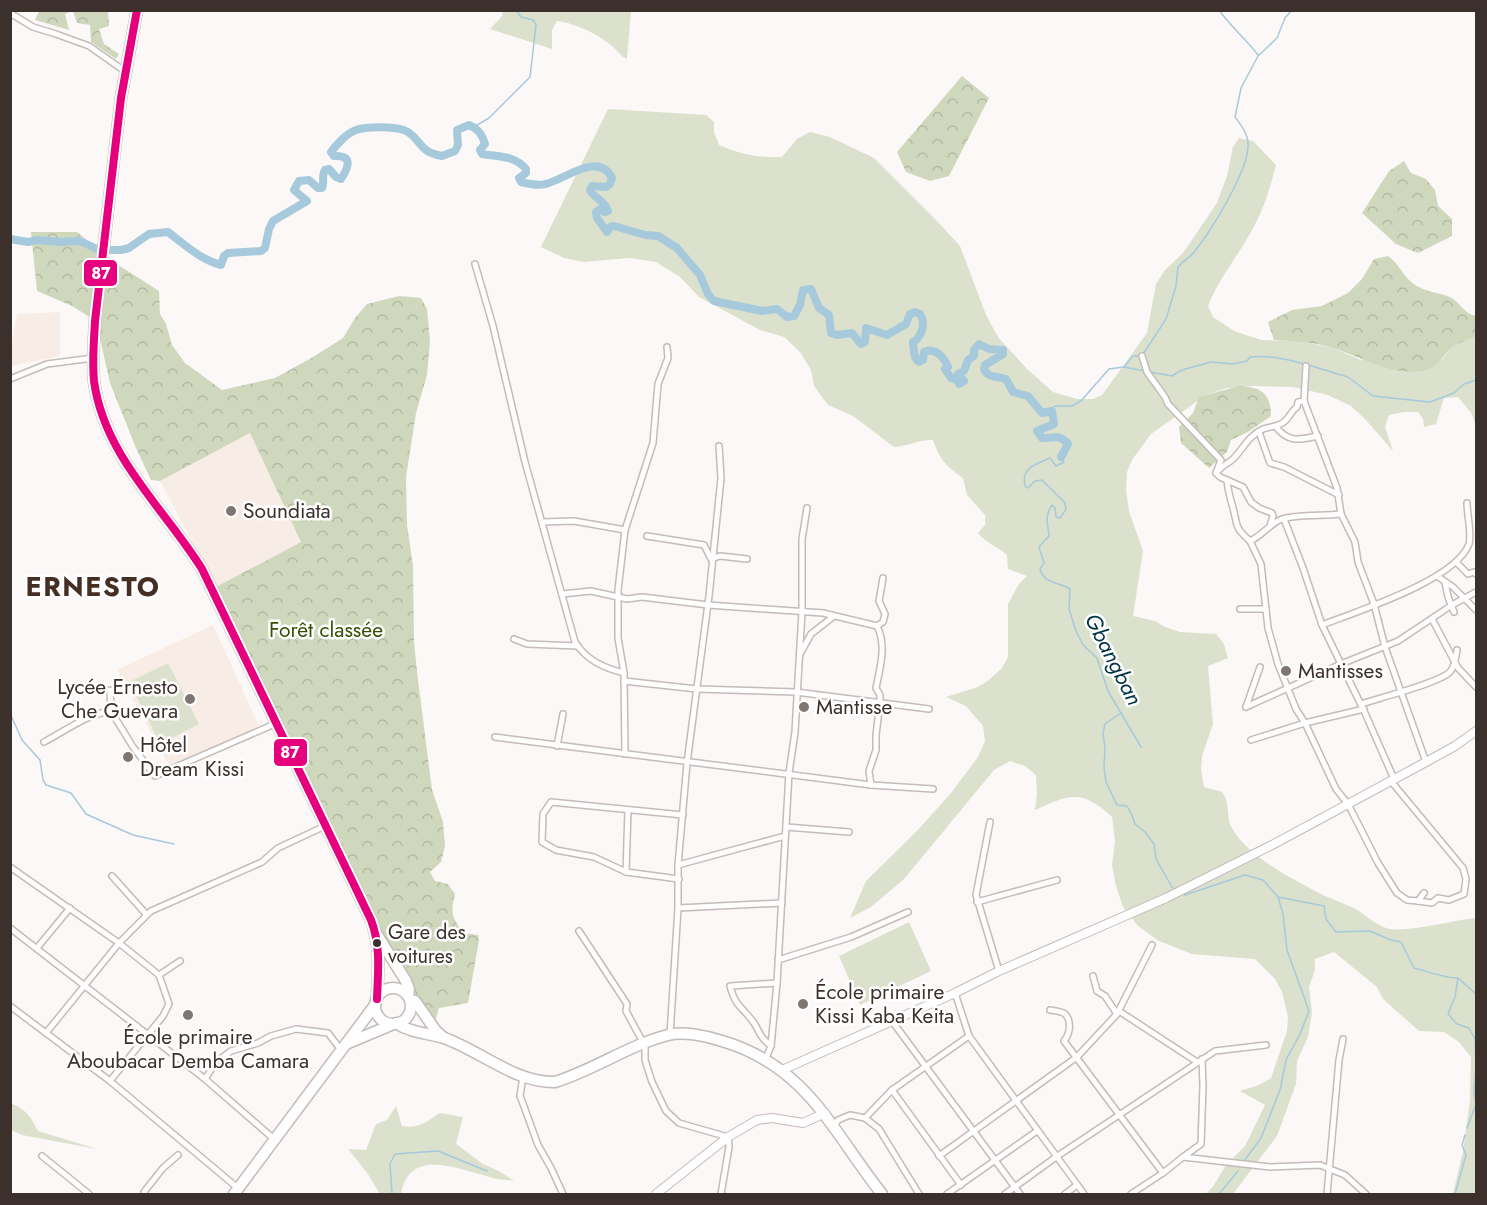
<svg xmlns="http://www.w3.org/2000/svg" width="1487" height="1205" font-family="Jost,sans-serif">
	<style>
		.education { fill: #f8ede6 }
		.grass { fill: #dbe1cc }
		.forest { fill: url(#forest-crowns) }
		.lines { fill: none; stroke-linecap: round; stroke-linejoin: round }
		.stream { stroke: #a6cadc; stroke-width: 1.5 }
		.river { stroke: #a6cadc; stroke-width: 8 }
		.street-casing { stroke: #c3bcb9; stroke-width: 8 }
		.secondary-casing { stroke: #c3bcb9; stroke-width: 10 }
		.highway-casing { stroke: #c3bcb9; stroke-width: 13 }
		.street { stroke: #fefefe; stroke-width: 5 }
		.secondary { stroke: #fefefe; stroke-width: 8 }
		.highway { stroke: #fefefe; stroke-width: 10 }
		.bus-1-casing { stroke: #fff; stroke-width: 12 }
		.bus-1 { stroke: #e5007d; stroke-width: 8 }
		.poi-dot { fill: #7f7673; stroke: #fff; stroke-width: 2 }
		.bus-dot { fill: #3c302c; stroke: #fff; stroke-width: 2 }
		.labels { text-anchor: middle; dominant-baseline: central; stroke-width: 5; stroke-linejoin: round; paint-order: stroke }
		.bus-label { font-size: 20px; fill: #3c302c; stroke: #fff; text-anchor: start }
		.poi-label { font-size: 21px; fill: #3c302c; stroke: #fff; text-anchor: start }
		.park-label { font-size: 21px; fill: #384d00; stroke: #fff }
		.water-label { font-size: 22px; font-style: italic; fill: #043547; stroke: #fff }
		.district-label { font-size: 27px; font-weight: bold; letter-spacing: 1.5px; fill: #452f25; stroke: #fff }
		.line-badge { stroke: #fff; stroke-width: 2 }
		.badge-label { font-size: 16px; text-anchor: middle; font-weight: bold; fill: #fff }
	</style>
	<defs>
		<pattern id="forest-crowns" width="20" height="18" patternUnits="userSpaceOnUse" patternTransform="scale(1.5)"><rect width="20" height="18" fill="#cfd8bd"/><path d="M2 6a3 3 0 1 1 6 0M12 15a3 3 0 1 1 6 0" fill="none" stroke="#b3baa3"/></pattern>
	</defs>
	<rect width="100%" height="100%" fill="#fbf8f7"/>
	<!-- education -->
	<g class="education">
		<polygon points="60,312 60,356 11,366 11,349 17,314"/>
		<polygon points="250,432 301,542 216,587 160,481"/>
		<polygon points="213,625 260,728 170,767 117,670"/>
	</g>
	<!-- grass -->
	<g class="grass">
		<path d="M503 11H631L627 59C620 56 619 52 613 47 600 35 575 23 557 21L552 30V49L490 29 502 16Z"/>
		<path d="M608 109 706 115 714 122V132L719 145C739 154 759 158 782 157L797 139 810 132 830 137 874 158 937 221 960 246 986 315 998 337 1027 369 1053 392 1077 399H1093L1102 395 1147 333 1156 284 1165 270 1183 253 1217 203 1227 176 1233 147 1239 138 1253 141 1276 165C1270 188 1264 209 1252 230 1238 256 1219 278 1208 306L1213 317 1234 331 1261 340 1301 341 1333 348 1361 360 1442 359 1452 347 1476 336V427L1472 414 1458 397 1444 398 1436 424 1424 427 1423 419 1418 412H1404L1389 415 1385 427 1393 451 1365 419 1351 406 1328 395 1293 387 1253 386 1227 388 1206 395 1151 434 1132 460 1127 472 1126 490 1129 511 1143 551 1133 616 1155 621 1165 627 1180 632 1216 634 1224 644 1228 658 1208 666 1213 724 1202 756 1201 769 1204 787 1222 792C1231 804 1225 817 1233 830 1251 859 1296 881 1325 896 1336 901 1349 905 1359 911 1369 918 1377 926 1390 929 1411 932 1453 920 1476 918V1194H1453L1463 1151 1470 1100 1471 1057 1459 1042 1444 1032 1419 1031 1383 999 1377 987 1334 952 1315 959V970L1309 987 1312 1013 1308 1037 1297 1061 1296 1084 1277 1136 1233 1194H1206L1214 1185 1226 1165 1245 1146 1265 1105 1240 1091 1259 1085 1271 1078 1287 1031 1288 1017 1282 992 1275 979 1255 959 1192 954 1159 941 1138 926 1123 907 1116 886 1112 865 1115 841 1112 817C1082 789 1070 794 1035 810L1037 794 1036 775 1025 766 1010 761 994 770 904 879 871 907 850 918 866 881 917 831 951 793 978 757 985 741 983 726 966 706 946 697 978 687 989 680 1002 668 1008 657V604L1019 584 1027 576 1008 569 1007 555C997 546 986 543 978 533L985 525V515L967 495 963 478C946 466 940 460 933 440 919 439 909 446 894 447L853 416 828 405 814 386 811 370 800 352 784 337 760 330 699 297 680 277 656 262 629 258 584 262 564 258 541 247Z"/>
		<polygon points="168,663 199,724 160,744 129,682"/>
		<polygon points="909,922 931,971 860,1005 839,956"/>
		<path d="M10 1103C26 1109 31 1117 38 1131L97 1149 22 1135 11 1130Z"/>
		<path d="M396 1106 402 1126C419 1129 426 1122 440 1113L463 1117 456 1144 483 1164 499 1171 514 1181C505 1180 495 1179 486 1176 456 1168 409 1148 401 1194H380L368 1174 348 1149 366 1150 376 1124 387 1120Z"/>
	</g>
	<!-- forest -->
	<g class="forest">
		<polygon points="39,11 118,11 108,11 109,26 99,29 104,44 119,54 116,59 91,42 90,25 77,23 73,11 65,14 69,30 35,20"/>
		<polygon points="962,76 989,98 949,176 930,181 906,172 897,152"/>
		<polygon points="1404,161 1411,173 1426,179 1435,190 1438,206 1452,219 1452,236 1418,253 1396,244 1362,213 1389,171"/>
		<path d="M31 232H77L112 261 159 291 160 314 166 324 172 345 185 363 222 390 275 378 313 357 343 338 355 318 367 304 399 296 421 298 427 309 430 341 427 375 416 413 406 477 407 525 413 566 414 641 417 672 432 790 443 822 445 846 441 862 430 872 435 881 448 884 455 894C450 913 452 918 464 933L478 935 479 940 468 1003 439 1008 433 1029 387 957 216 587 301 542 250 433 160 481 151 480 136 448 110 383 96 321 72 306 37 291Z"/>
		<path d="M1388 256C1398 263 1402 273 1410 281 1420 291 1437 292 1450 297 1460 302 1464 314 1476 316V336C1469 340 1458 343 1451 348 1443 356 1435 369 1423 371 1392 376 1361 357 1333 348 1314 342 1294 341 1274 340L1268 322 1292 310 1322 306 1348 293 1362 279 1374 259Z"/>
		<path d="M1239 386C1261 387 1271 393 1271 416L1248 432 1231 440 1227 452 1209 468 1181 443 1179 427 1193 413 1199 397Z"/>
	</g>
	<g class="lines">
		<!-- stream -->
		<g class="stream">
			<path d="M1219 10C1231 27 1246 39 1258 55"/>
			<polyline points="474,127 489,118 530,77 536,25 533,20 521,17 516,10"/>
			<polyline points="1308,365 1348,377 1373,396 1430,402 1454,393 1464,384 1476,380"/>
			<path d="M1124 367 1133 356H1142L1166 319 1176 286 1178 267C1183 261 1191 257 1195 251 1211 231 1248 171 1248 146 1249 135 1241 125 1235 117L1241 88 1258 56 1277 38 1285 18 1292 10"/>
			<path d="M1150 372 1172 376 1182 370 1211 362 1233 364 1247 361 1250 357C1268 355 1287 359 1304 364"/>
			<polyline points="1049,411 1055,406 1072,406 1081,401 1109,369 1124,367 1145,371"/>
			<path d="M1061 458 1064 462 1056 466 1050 458C1035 465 1021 467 1025 486L1028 488 1035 481 1042 480 1065 503 1066 509 1060 518 1056 517 1055 508 1052 505C1044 516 1048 524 1049 536L1039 547 1044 563 1040 569C1044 584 1059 582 1070 589L1069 609 1076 631 1083 645 1097 658 1108 691 1141 747"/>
			<polyline points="10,713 22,740 40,760 43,780 46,785 71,793 86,814 133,835 174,844"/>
			<polyline points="1121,713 1105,724 1103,733 1105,748 1104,767 1106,782 1117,805 1127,806 1132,815 1135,824 1145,832 1154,844 1156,859 1172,887 1175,889"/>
			<path d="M1182 893 1185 895 1245 875 1263 880 1278 897 1324 906 1326 919 1336 932 1370 931 1391 940 1401 942 1414 968C1427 971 1447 979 1458 978L1476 994"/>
			<polyline points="1458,978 1455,997 1448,1014 1457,1024 1469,1028 1475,1039 1476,1067 1474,1092 1476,1104 1467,1128"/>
			<polyline points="1244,1161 1261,1138 1280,1090 1286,1060 1300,1034 1309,1011 1287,950 1283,914 1278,897"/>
			<polyline points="392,1194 390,1164 395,1154 438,1151 487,1171"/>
			<polyline points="1219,1194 1238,1171"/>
			<polyline points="1455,1194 1466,1155 1462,1145 1465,1135"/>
		</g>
		<!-- river -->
		<path class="river" d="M10 239 28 242 37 240 59 242 80 241 99 250H121L129 248 149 234 168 232C184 244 201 260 221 265L224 256 228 253 261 251 265 248 269 229 273 221 307 201 294 190 299 181 309 180 318 188H322C325 182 321 176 325 170L329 169 336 177 341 179C349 167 353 155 334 156L331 152C336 145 347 133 356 130 366 126 399 126 408 132 423 142 419 152 442 156L455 151 458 145 457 130 469 125C478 129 482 134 485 144L480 150 482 154C499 157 514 155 526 169V173L519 178 521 182C529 184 538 186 545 184 563 181 598 150 612 178L610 184 606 187 592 186 590 190C594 199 605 200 608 211L605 212 600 209 596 212 597 218 607 232 610 227 614 226 645 235 658 236 677 248 700 275 708 294 714 301 762 311 777 309 787 317 794 316 800 305 803 290 811 289 819 308 829 315 831 333 837 335 852 333 861 344 865 342 866 328 887 335 906 324 910 314 915 312 920 314C926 323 922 337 913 342 914 350 913 358 919 362L923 360 924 352C935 347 944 357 948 367L945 369 951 378 957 380 959 384 964 381 958 374 964 371 968 360 974 356V350L979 344 989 349 1003 350V354L985 365 984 369C987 378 998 376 1006 379L1013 392 1028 396 1042 413 1052 411 1054 424 1037 431 1042 438C1053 439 1059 433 1068 444L1061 457"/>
		<!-- street casing -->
		<g class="street-casing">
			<g id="street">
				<polyline points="10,13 33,27 56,34 89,46 126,72"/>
				<path d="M475 264 493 326 525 462 575 642C586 660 604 668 624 673"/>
				<polyline points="1142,356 1147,372 1165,397 1168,404 1221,460 1216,473"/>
				<polyline points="1306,366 1304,401 1337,488 1341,514 1355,542 1358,562 1374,604 1385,647 1426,762"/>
				<polyline points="10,379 47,364 93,358"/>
				<path d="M1276 427C1289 443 1299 440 1318 436"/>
				<polyline points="1259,432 1270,463 1284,467 1339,495"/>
				<path d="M1219 470C1223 465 1229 463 1233 459 1243 449 1249 435 1263 429 1271 426 1279 427 1285 421 1290 417 1291 411 1297 407L1298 402 1304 401"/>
				<polyline points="1216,473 1220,477 1243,487 1251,502 1259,508 1272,513 1273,516 1270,526"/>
				<path d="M1227 480C1228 491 1230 498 1233 508 1238 526 1234 527 1250 541"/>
				<path d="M1341 514C1324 516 1296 514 1282 519 1269 524 1262 536 1250 541L1261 564 1268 628 1278 664 1296 709 1305 723 1336 789 1348 804 1378 863 1397 893 1407 900 1418 901 1424 893"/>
				<polyline points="1284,519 1303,568 1322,625 1365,713 1394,779"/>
				<polyline points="542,522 574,521 625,530"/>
				<polyline points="647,536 704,545 711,559 720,556 747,559"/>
				<polyline points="1456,562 1468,574 1474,572 1476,574"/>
				<polyline points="1437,576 1453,587 1476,610"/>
				<polyline points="1445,582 1448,597 1454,612"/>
				<polyline points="562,594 591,591 627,599 642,597 708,605 823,613 877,626 883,622 885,614 879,601 883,578"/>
				<polyline points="1240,609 1266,609"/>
				<polyline points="1432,619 1458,668 1476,687"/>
				<path d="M1322 625C1358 611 1456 580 1469 544 1472 535 1467 514 1467 503"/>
				<polyline points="514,639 527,644 578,646"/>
				<polyline points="800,654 811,634 834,616"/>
				<polyline points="624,681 697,689 796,692 929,709"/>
				<polyline points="110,690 111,711 133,747 155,776 277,723"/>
				<path d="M1361 704C1379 698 1439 683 1450 672 1455 666 1456 657 1457 650"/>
				<polyline points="1246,707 1341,664 1398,641 1452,605 1476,592"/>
				<polyline points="1246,707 1260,667"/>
				<polyline points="495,737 871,785 933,789"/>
				<polyline points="1251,740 1305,723 1364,709"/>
				<path d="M44 742C65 731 87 714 111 711"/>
				<polyline points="557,746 563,714"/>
				<polyline points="625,754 624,673 618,638 618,590 625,530 653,443 658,384 668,358 667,347"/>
				<polyline points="1390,780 1463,868 1466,879 1464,894 1449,900 1438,898 1432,903 1418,901"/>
				<path d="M871 785 869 771 876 750V735L880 702V695L876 688C880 667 887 646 877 626"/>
				<polyline points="990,822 976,895 999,971"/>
				<polyline points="786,827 849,832"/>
				<polyline points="678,865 785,836"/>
				<polyline points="10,867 119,943 159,975"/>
				<polyline points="626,872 628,810"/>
				<polyline points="112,876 146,914"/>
				<polyline points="679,879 626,872 594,857 556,850 542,842 543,814 551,802 683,815"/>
				<polyline points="977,902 1057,880"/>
				<polyline points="678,908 782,903"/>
				<polyline points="10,928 205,1079 274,1139"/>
				<polyline points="579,931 627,1004 626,1011 645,1046 645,1060 652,1082 666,1111 679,1123 728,1137 729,1147 721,1194"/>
				<polyline points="37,948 70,908"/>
				<polyline points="778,960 851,937 908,912"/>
				<polyline points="1093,976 1097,991 1105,996 1117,1014"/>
				<polyline points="955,993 969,1036 1084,1194"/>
				<polyline points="10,1006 110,1081 239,1189"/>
				<path d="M1050 1010C1055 1011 1061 1011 1065 1014 1072 1021 1070 1034 1064 1041L1163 1173"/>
				<polyline points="1119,1011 1197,1062"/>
				<polyline points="892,1021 1020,1194"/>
				<polyline points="46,1033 119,943 151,911 262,862 278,848 325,826"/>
				<polyline points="670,1035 678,908 678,865 687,763 709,596 721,478 719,446"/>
				<path d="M771 1046C759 1036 761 1034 754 1023 742 1006 736 1008 730 986L777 983"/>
				<polyline points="766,1058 771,1046 777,983 789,773 795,732 802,612 802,539 807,508"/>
				<polyline points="523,1076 520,1096 522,1101 538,1145 551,1168 563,1194"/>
				<polyline points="205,1079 216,1062 231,1051 258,1043 271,1036 296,1029 328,1033 341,1050"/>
				<polyline points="110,1081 163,1016 169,1004 159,975 180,961"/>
				<polyline points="892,1090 961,1185"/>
				<polyline points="865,1118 892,1090 969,1036"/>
				<polyline points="834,1127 838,1120 850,1115 865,1118 879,1129 919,1194"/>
				<polyline points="42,1156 89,1194"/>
				<polyline points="939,1156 1077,1057 1117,1014 1152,945"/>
				<polyline points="1183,1157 1201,1144 1203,1086 1202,1059"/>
				<polyline points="144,1192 163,1168 178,1155"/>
				<polyline points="947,1194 1037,1131"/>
				<polyline points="1005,1194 1056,1157 1215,1051 1266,1045"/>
				<polyline points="1065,1194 1077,1185"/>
				<polyline points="1131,1194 1163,1173 1183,1157 1270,1167 1320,1165 1345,1175 1366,1194"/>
				<polyline points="1327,1194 1339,1060 1343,1039"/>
			</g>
		</g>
		<!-- secondary casing -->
		<g class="secondary-casing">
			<g id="secondary">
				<polyline points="782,1070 955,993 999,971 1166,898 1272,845 1426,762 1455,746 1476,731"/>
				<polyline points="656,1194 728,1137 757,1120 772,1118 803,1123 825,1113"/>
			</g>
		</g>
		<!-- highway casing -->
		<g class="highway-casing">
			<g id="highway">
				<path d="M137 10 121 98 95 321C94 341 92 361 94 381 104 456 164 508 202 569L371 920C381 946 378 971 377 999"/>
				<polyline points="377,935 406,981 409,989 408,996"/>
				<circle cx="393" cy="1006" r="18"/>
				<polyline points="410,1000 415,1001 436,1031 444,1038"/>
				<path d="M346 1044 396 1023C411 1033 427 1033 444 1038 481 1051 515 1083 555 1082 594 1070 629 1045 668 1035 684 1031 707 1036 722 1041 807 1066 832 1131 882 1194"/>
				<polyline points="234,1194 375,1005"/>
			</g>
		</g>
		<!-- street -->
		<use href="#street" class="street"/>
		<!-- secondary -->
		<use href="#secondary" class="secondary"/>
		<!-- highway -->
		<use href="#highway" class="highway"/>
		<!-- bus-1 casing -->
		<g class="bus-1-casing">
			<path id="bus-1" d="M137 10 121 98 95 321C94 341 92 361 94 381 104 456 164 508 202 569L371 920C381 946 378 971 377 999"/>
		</g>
		<!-- bus-1 -->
		<use href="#bus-1" class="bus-1"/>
	</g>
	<!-- markers -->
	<g class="poi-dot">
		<circle cx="231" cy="511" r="6"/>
		<circle cx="1286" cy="671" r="6"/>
		<circle cx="190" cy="699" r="6"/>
		<circle cx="804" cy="707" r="6"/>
		<circle cx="128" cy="757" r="6"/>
		<circle cx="803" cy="1004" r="6"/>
		<circle cx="188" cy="1015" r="6"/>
	</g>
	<circle class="bus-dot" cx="377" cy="943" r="5"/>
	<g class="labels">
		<!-- bus labels -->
		<g class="bus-label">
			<text x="388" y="932">Gare des<tspan x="388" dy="24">voitures</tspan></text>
		</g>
		<!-- poi labels -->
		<g class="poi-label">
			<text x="243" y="511">Soundiata</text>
			<text x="1298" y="671">Mantisses</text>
			<text x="178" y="687" text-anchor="end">Lycée Ernesto<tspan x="178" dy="24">Che Guevara</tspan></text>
			<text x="816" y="707">Mantisse</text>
			<text x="140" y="745">Hôtel<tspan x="140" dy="24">Dream Kissi</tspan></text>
			<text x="815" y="992">École primaire<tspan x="815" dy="24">Kissi Kaba Keita</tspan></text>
			<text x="188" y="1037" text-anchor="middle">École primaire<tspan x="188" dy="24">Aboubacar Demba Camara</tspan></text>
		</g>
		<!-- park labels -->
		<g class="park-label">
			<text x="326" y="630">Forêt classée</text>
		</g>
		<!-- water labels -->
		<g class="water-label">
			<text transform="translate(1114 659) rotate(63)">Gbangban</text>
		</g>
		<!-- district labels -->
		<g class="district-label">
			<text x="93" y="586">ERNESTO</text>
		</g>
	</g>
	<g class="line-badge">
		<rect x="83" y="259" width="35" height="28" rx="6" fill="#e5007d"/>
		<rect x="273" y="738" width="35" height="29" rx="6" fill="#e5007d"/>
	</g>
	<g class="badge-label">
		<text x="101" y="279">87</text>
		<text x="290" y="758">87</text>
	</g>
	<!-- border -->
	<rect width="1487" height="1205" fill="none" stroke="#3c302c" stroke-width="24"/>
</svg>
